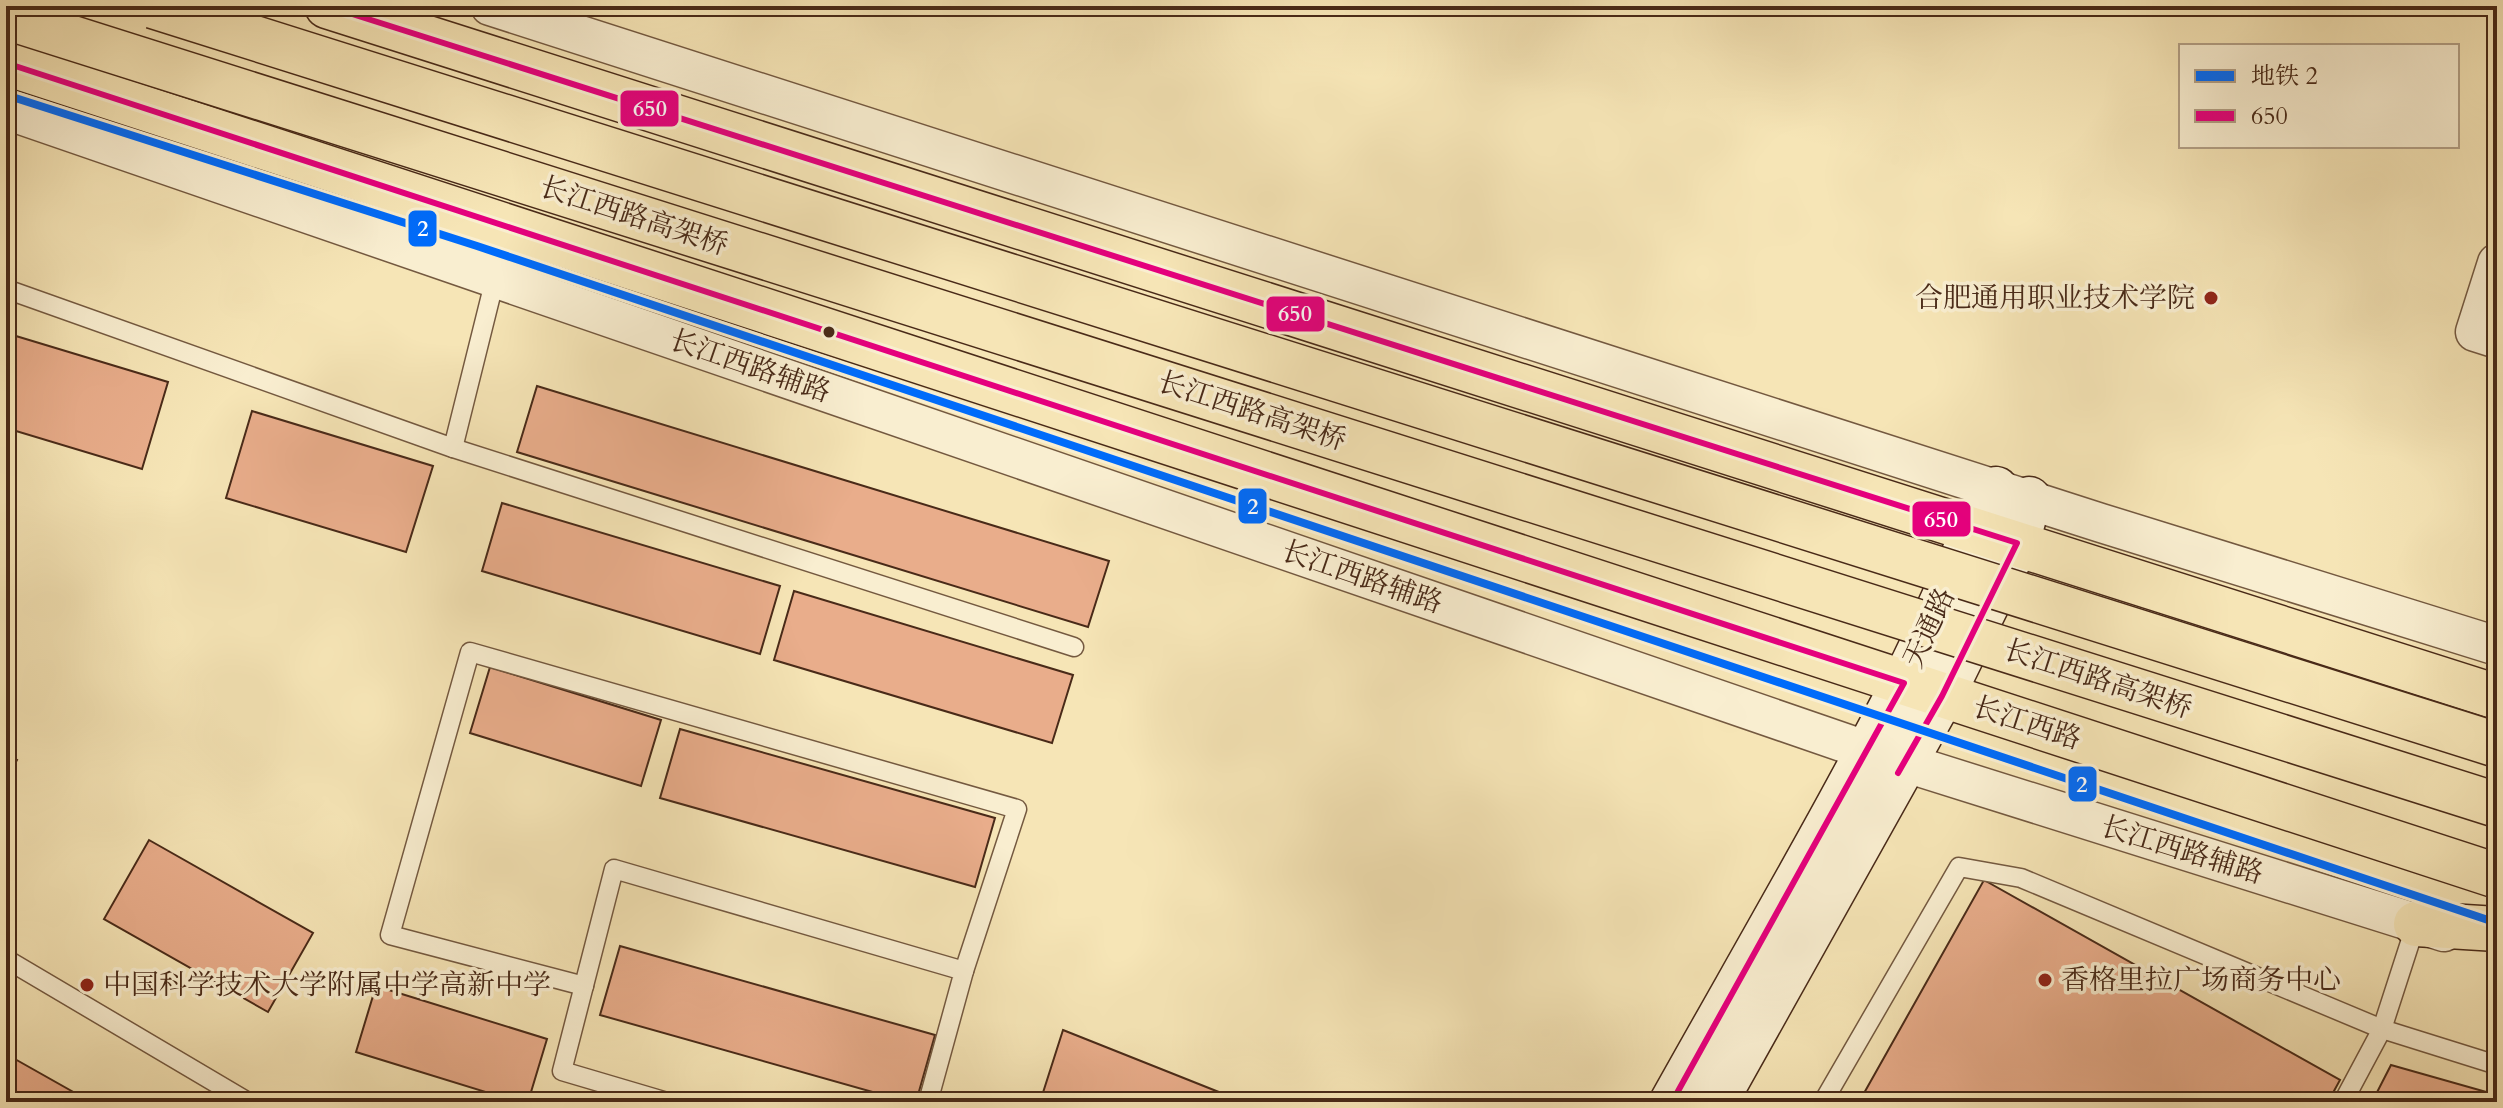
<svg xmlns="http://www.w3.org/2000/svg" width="2503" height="1108" font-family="Cardo,'Noto Serif SC',serif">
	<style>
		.building { fill: #e9ad8b; stroke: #492a18; stroke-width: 2 }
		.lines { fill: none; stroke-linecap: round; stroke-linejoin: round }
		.lane-casing { stroke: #745940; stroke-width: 21 }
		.street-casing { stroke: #745940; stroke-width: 41 }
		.secondary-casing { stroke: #492a18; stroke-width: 47 }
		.highway-casing { stroke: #492a18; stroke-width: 47 }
		.lane { stroke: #f9eed0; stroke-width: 18 }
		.street { stroke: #f9eed0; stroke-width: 38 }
		.secondary { stroke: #f9eed0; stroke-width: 44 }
		.highway { stroke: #f6e5b6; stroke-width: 44 }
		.highway-bridge-casing { stroke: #492a18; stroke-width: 47; stroke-linecap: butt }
		.highway-bridge { stroke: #f6e5b6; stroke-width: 44 }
		.bus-1-casing { stroke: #f9eed0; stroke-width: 12 }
		.bus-1 { stroke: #e5007d; stroke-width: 6 }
		.metro-1-casing { stroke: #f9eed0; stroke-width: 14 }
		.metro-1 { stroke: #006bfa; stroke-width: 8 }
		.poi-dot { fill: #8f2418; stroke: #f9eed0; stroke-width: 3 }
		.bus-dot { fill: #492a18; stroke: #f9eed0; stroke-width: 3 }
		.labels { text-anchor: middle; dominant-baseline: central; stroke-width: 7; stroke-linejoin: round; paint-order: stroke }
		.street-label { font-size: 28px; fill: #492a18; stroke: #f9eed0 }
		.poi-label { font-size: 28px; fill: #492a18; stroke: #f9eed0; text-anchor: start }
		.line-badge { stroke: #f9eed0; stroke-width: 3 }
		.badge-label { font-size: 22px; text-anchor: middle; font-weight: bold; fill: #fff }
	</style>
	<rect width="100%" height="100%" fill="#f6e5b6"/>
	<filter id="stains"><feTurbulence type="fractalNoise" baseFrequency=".0025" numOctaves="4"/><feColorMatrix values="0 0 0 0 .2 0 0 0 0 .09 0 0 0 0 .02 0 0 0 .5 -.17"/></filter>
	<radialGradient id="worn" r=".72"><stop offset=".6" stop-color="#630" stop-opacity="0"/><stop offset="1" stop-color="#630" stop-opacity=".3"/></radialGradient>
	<!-- building -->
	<g class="building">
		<polygon points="6,333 168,382 142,469 6,428"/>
		<polygon points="537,386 1109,561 1088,627 517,452"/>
		<polygon points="252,411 433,466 406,552 226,498"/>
		<polygon points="502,503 780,586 760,654 482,571"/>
		<polygon points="794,591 1073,675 1052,743 774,660"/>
		<polygon points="490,667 661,720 641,786 470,733"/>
		<polygon points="680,729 995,818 975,887 660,798"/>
		<polygon points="6,754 17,760 6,780"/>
		<polygon points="149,840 313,933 268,1012 104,919"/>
		<polygon points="1984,880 2340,1080 2328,1102 1859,1102"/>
		<polygon points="620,946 935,1035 916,1102 908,1102 600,1015"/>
		<polygon points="376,986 547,1039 528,1102 518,1102 356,1052"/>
		<polygon points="1063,1030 1244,1102 1040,1102"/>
		<polygon points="6,1054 91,1102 6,1102"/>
		<polygon points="2391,1065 2497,1095 2497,1102 2372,1102"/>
	</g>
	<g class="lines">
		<!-- lane casing -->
		<g class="lane-casing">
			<g id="lane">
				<polyline points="6,289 453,448 495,279"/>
				<polyline points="453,448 1074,647"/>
				<polyline points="6,959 248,1102"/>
				<polyline points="584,986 390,935 470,652 1017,809 964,971"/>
				<polyline points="667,1102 562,1071 614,869 964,971 928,1102"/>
				<polyline points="1823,1102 1959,867 2021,878 2382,1029 2497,1065"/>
				<polyline points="2343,1102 2382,1029 2416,924"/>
			</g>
		</g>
		<!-- street casing -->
		<g class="street-casing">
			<g id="street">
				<polyline points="490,6 2101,523 2497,646"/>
				<polyline points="6,110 1868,751 2444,932"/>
				<polyline points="2497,263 2475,332 2497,339"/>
			</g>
		</g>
		<!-- secondary casing -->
		<g class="secondary-casing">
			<g id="secondary">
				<path d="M1672 1102C1748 966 1827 831 1899 692 1934 625 1960 555 1996 489"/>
				<polyline points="1715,1102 1942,696 2017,543 2029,499"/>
			</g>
		</g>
		<!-- highway casing -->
		<g class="highway-casing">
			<g id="highway">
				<polyline points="327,6 2497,697"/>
				<polyline points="6,63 2497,876"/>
				<polyline points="2416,924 2497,929"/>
			</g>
		</g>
		<!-- lane -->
		<use href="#lane" class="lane"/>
		<!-- street -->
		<use href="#street" class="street"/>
		<!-- secondary -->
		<use href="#secondary" class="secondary"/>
		<!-- highway -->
		<use href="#highway" class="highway"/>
		<!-- highway-bridge casing -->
		<g class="highway-bridge-casing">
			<g id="highway-bridge">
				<polyline points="153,6 2497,745"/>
				<polyline points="6,17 2497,805"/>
			</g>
		</g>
		<!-- highway-bridge -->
		<use href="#highway-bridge" class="highway-bridge"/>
		<!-- bus-1 casing -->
		<g class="bus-1-casing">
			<g id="bus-1">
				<polyline points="327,6 2017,543 1942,696 1898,773"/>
				<polyline points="6,63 1904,683 1672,1102"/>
			</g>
		</g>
		<!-- bus-1 -->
		<use href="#bus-1" class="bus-1"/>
		<!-- metro-1 casing -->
		<g class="metro-1-casing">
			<polyline id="metro-1" points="6,95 477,246 2497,923"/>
		</g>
		<!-- metro-1 -->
		<use href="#metro-1" class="metro-1"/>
	</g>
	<!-- markers -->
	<g class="poi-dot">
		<circle cx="2211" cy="298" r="8"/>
		<circle cx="2045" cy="980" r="8"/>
		<circle cx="87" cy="985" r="8"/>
	</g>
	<circle class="bus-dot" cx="829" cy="332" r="7"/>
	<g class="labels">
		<!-- street labels -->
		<g class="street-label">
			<text transform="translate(634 216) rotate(18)">长江西路高架桥</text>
			<text transform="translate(750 366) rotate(19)">长江西路辅路</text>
			<text transform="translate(1252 411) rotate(18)">长江西路高架桥</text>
			<text transform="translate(1362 577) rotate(19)">长江西路辅路</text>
			<text transform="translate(1929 628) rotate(-65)">天通路</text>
			<text transform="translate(2098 679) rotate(18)">长江西路高架桥</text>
			<text transform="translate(2027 723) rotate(18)">长江西路</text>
			<text transform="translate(2182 850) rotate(17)">长江西路辅路</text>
		</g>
		<!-- poi labels -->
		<g class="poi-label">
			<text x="2195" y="298" text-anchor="end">合肥通用职业技术学院</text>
			<text x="2061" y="980">香格里拉广场商务中心</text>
			<text x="103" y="985">中国科学技术大学附属中学高新中学</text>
		</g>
	</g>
	<g class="line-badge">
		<rect x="619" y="89" width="61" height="39" rx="8" fill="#e5007d"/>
		<rect x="407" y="209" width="31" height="39" rx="8" fill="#006bfa"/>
		<rect x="1265" y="295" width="61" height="38" rx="8" fill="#e5007d"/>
		<rect x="1237" y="487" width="31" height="38" rx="8" fill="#006bfa"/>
		<rect x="1911" y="500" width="61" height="38" rx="8" fill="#e5007d"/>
		<rect x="2067" y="765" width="31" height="38" rx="8" fill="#006bfa"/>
	</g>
	<g class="badge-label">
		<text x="650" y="116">650</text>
		<text x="423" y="236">2</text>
		<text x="1295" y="321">650</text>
		<text x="1253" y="514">2</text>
		<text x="1941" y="527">650</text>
		<text x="2082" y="792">2</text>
	</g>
	<!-- margin -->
	<rect width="2503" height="1108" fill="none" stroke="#f6e5b6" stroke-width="32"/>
	<rect x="8" y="8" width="2487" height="1092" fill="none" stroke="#492a18" stroke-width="4"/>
	<rect x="16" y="16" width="2471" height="1076" fill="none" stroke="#492a18" stroke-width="2"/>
	<!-- legend -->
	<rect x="2179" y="44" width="280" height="104" fill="#f9eed0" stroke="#b3a086" stroke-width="2"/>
	<rect x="2195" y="70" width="40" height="12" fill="#006bfa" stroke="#b3a086" stroke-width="2"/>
	<text x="2251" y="84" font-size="24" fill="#492a18">地铁 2</text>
	<rect x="2195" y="110" width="40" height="12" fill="#e5007d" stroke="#b3a086" stroke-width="2"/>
	<text x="2251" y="124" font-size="24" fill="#492a18">650</text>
	<rect width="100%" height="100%" filter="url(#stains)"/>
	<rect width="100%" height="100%" fill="url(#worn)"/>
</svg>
